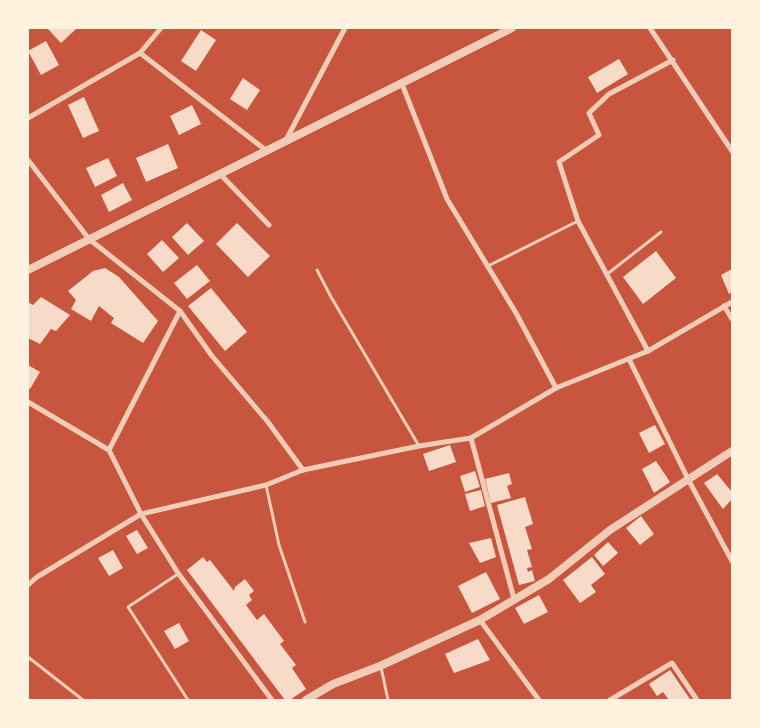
<svg xmlns="http://www.w3.org/2000/svg" width="760" height="728" font-family="'Sofia Sans Condensed',sans-serif">
	<style>
		.building { fill: #f7dbc8 }
		.lines { fill: none; stroke-linecap: round; stroke-linejoin: round }
		.service { stroke: #f1ccb7; stroke-width: 3 }
		.minor { stroke: #f1ccb7; stroke-width: 5 }
		.tertiary { stroke: #f1ccb7; stroke-width: 8 }
	</style>
	<rect width="100%" height="100%" fill="#c8553d"/>
	<!-- building -->
	<g class="building">
		<polygon points="47,28 75,28 76,29 61,43"/>
		<polygon points="201,30 216,40 196,71 181,61"/>
		<polygon points="46,41 59,65 41,75 28,51"/>
		<polygon points="619,59 628,74 597,93 588,77"/>
		<polygon points="243,78 260,90 247,110 230,99"/>
		<polygon points="84,97 99,131 83,138 68,105"/>
		<polygon points="192,105 201,124 179,135 170,116"/>
		<polygon points="168,144 178,168 146,182 136,158"/>
		<polygon points="108,158 117,176 95,187 86,168"/>
		<polygon points="123,183 132,200 109,212 101,195"/>
		<polygon points="187,223 204,241 188,255 172,237"/>
		<polygon points="237,223 270,256 248,277 216,244"/>
		<polygon points="162,240 179,258 163,272 147,254"/>
		<polygon points="656,251 676,278 643,304 623,277"/>
		<polygon points="197,265 210,281 187,299 174,283"/>
		<polygon points="105,268 119,277 158,321 143,343 111,323 114,318 99,306 91,321 71,309 76,300 68,291 93,271"/>
		<polygon points="732,269 732,292 729,294 721,275"/>
		<polygon points="211,288 247,332 225,351 188,306"/>
		<polygon points="41,297 70,315 56,331 51,329 40,344 28,338 28,302 33,305"/>
		<polygon points="28,365 40,372 30,389 28,388"/>
		<polygon points="655,425 665,444 649,453 639,433"/>
		<polygon points="450,445 456,462 429,471 423,454"/>
		<polygon points="656,461 670,482 654,493 642,469"/>
		<polygon points="475,471 480,487 465,492 460,476"/>
		<polygon points="509,473 512,484 507,486 511,498 491,503 485,479"/>
		<polygon points="717,474 732,492 732,499 723,509 704,483"/>
		<polygon points="481,490 485,506 470,511 465,494"/>
		<polygon points="525,497 533,524 525,527 532,549 527,550 532,567 527,568 528,572 532,570 535,581 519,585 497,505"/>
		<polygon points="641,516 654,534 640,545 626,528"/>
		<polygon points="137,530 148,548 137,554 126,536"/>
		<polygon points="491,538 496,557 480,563 469,543"/>
		<polygon points="608,542 618,553 603,566 594,555"/>
		<polygon points="113,550 123,568 109,576 98,558"/>
		<polygon points="203,557 207,562 210,560 234,591 235,587 245,579 254,591 249,595 252,600 246,605 257,620 264,614 284,641 280,644 296,665 292,668 306,689 290,700 285,700 187,570"/>
		<polygon points="592,557 605,574 591,585 596,592 580,603 563,580"/>
		<polygon points="486,572 500,599 472,613 458,586"/>
		<polygon points="539,595 548,612 524,624 515,608"/>
		<polygon points="179,623 189,641 175,649 164,631"/>
		<polygon points="478,639 490,660 454,673 445,654"/>
		<polygon points="670,670 690,699 688,700 669,700 663,692 657,696 649,684"/>
	</g>
	<g class="lines">
		<!-- service -->
		<g class="service">
			<polyline points="488,266 578,221"/>
			<polyline points="317,270 331,297 419,446"/>
			<polyline points="606,275 661,232"/>
			<polyline points="266,485 279,545 305,622"/>
			<polyline points="178,574 128,607 188,700"/>
			<polyline points="28,657 83,700"/>
			<polyline points="381,667 388,700"/>
		</g>
		<!-- minor -->
		<g class="minor">
			<polyline points="650,28 732,151"/>
			<polyline points="140,53 267,151"/>
			<polyline points="402,84 447,199 516,313 556,388"/>
			<polyline points="28,118 140,53 161,28"/>
			<polyline points="286,140 345,28"/>
			<polyline points="28,160 89,239 180,311 212,356 268,422 303,470"/>
			<polyline points="221,175 269,225"/>
			<polyline points="724,306 732,319"/>
			<polyline points="648,351 578,221 559,162 599,135 589,113 609,94 673,60"/>
			<polyline points="629,359 688,479 732,561"/>
			<polyline points="28,402 109,450 141,514 178,573 272,700"/>
			<polyline points="471,438 514,599"/>
			<polyline points="109,450 180,311"/>
			<polyline points="28,585 37,577 141,514 266,485 303,470 419,446 471,438 556,388 648,351 732,302"/>
			<polyline points="480,620 539,700"/>
			<polyline points="610,700 672,663 697,700"/>
		</g>
		<!-- tertiary -->
		<g class="tertiary">
			<polyline points="28,270 512,28"/>
			<polyline points="306,700 333,684 380,666 480,620 549,579 610,530 732,451"/>
		</g>
	</g>
	<!-- border -->
	<rect width="760" height="728" fill="none" stroke="#fff3e0" stroke-width="58"/>
</svg>
